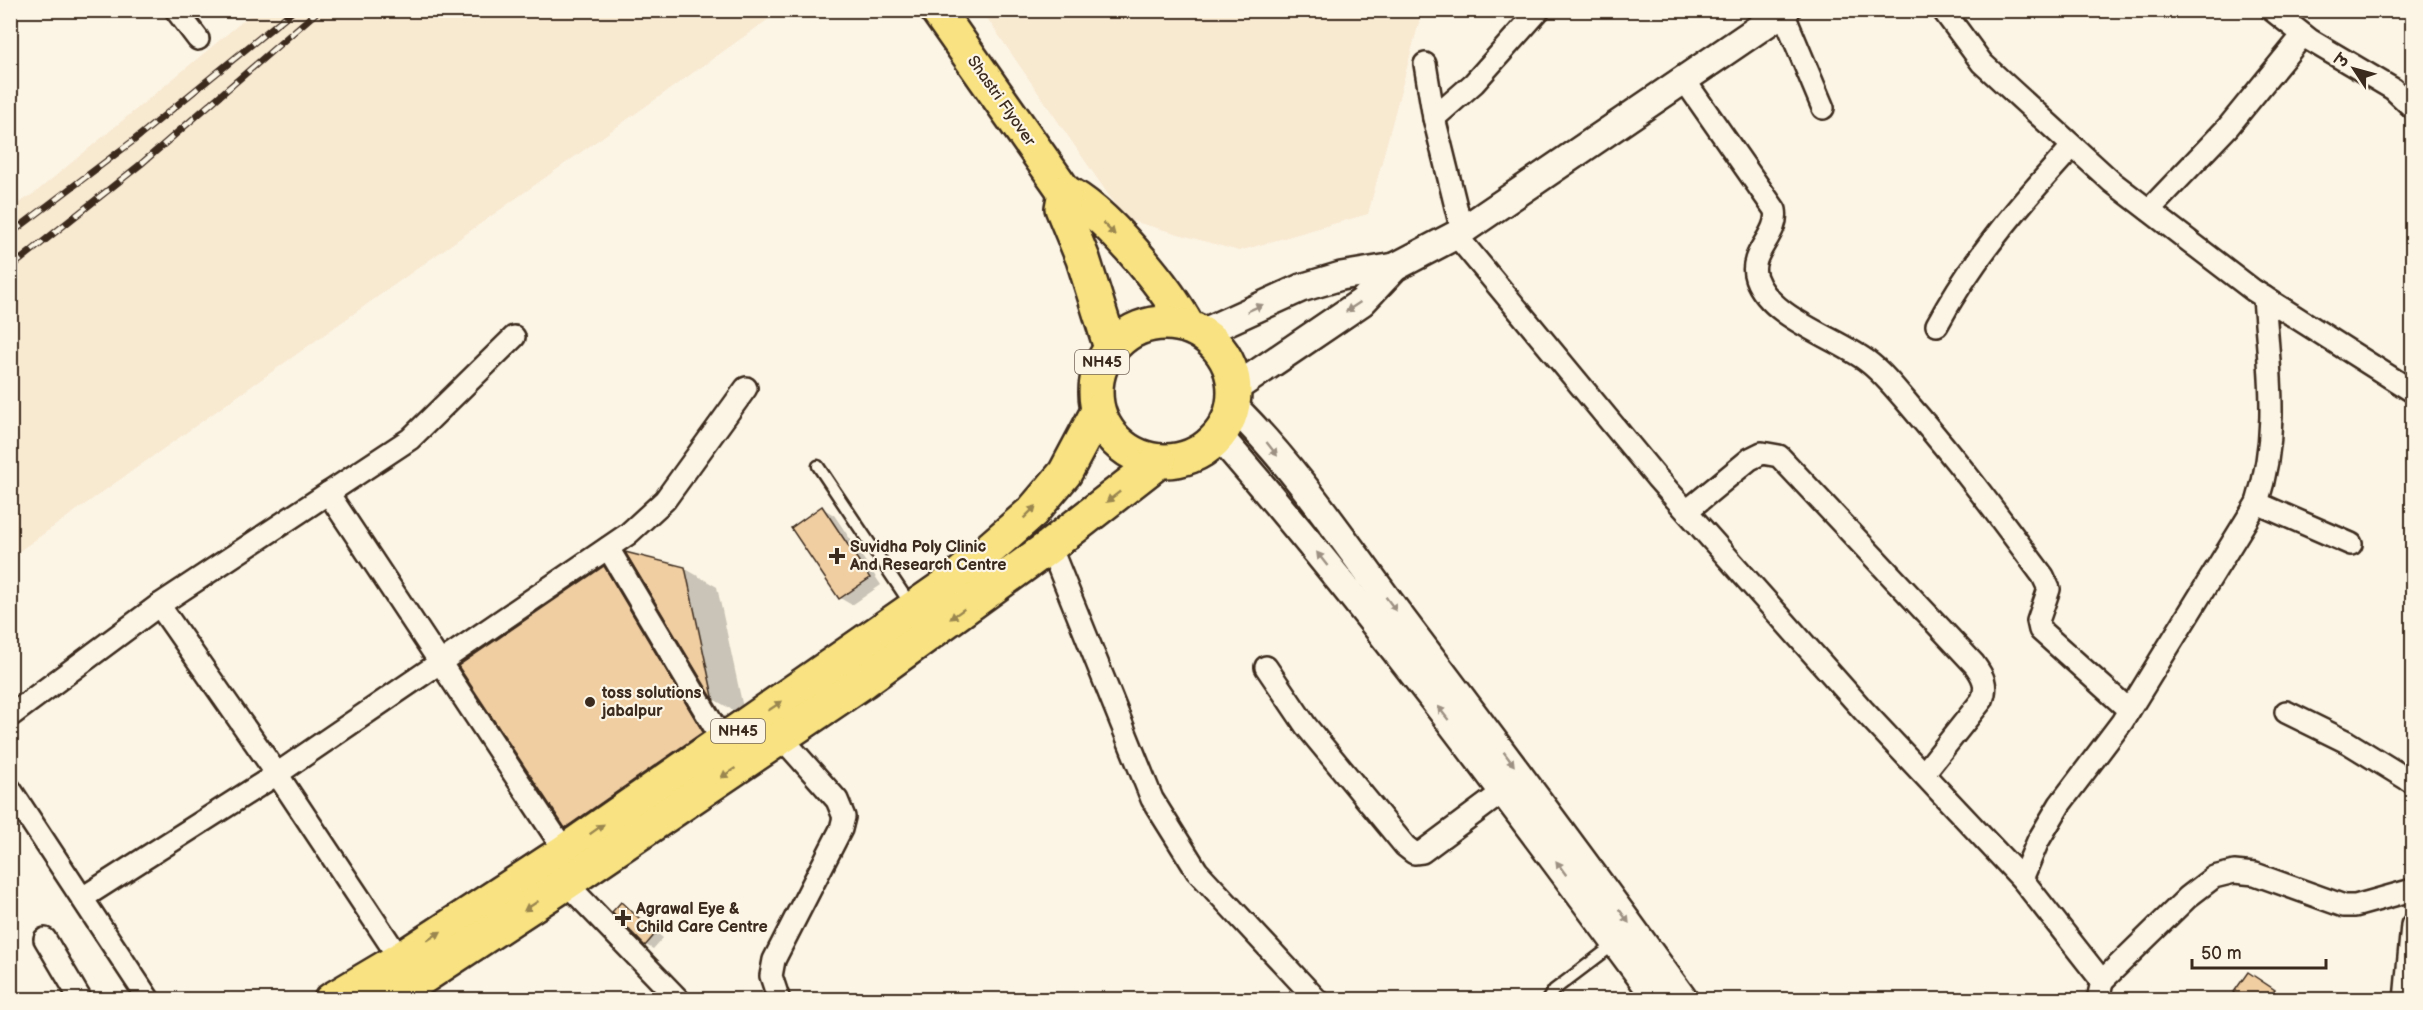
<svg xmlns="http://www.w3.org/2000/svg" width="2423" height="1010" font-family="'Balsamiq Sans','Playpen Sans Deva',sans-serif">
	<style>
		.built { fill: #f8e9d1 }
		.shadow { fill: #0003 }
		.building { fill: #f0cea2; stroke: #3b2a1e; stroke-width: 1.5 }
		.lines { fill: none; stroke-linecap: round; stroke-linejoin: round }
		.service-casing { stroke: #3b2a1e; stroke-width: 15 }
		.minor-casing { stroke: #3b2a1e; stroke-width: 26 }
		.tertiary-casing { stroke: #3b2a1e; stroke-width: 32 }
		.trunk-casing { stroke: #3b2a1e; stroke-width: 38 }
		.service { stroke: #fcf5e5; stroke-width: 10 }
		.minor { stroke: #fcf5e5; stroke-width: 21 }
		.tertiary { stroke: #fcf5e5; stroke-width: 27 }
		.trunk { stroke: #f8e281; stroke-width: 33 }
		.rail-casing { stroke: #3b2a1e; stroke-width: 7 }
		.rail { stroke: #fcf5e5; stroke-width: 4.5; stroke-dasharray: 14; stroke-linecap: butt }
		.oneway { fill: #9a8650 }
		.oneway2 { fill: #9c9082 }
		.poi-dot { fill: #3b2a1e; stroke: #fcf5e5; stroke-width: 2 }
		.labels { text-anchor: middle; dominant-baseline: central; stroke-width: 4.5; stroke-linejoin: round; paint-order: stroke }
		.shield { fill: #fcf5e5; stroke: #75675a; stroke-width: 1.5 }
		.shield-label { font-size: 15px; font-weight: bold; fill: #3b2a1e }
		.street-label { font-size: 16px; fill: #3b2a1e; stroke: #fcf5e5 }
		.poi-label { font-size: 16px; font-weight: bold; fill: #3b2a1e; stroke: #fcf5e5; text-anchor: start }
	</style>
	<rect width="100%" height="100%" fill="#fcf5e5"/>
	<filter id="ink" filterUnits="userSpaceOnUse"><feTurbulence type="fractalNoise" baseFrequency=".0167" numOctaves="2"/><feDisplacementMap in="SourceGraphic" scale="12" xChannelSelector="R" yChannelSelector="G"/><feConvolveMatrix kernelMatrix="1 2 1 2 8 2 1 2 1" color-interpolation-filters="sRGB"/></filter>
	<g filter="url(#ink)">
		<!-- built -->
		<g class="built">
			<polygon points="255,11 780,11 11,557 11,208 36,192"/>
			<polygon points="982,11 1422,11 1368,214 1239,251 1125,219"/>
		</g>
		<!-- shadow -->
		<g class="shadow">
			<polygon points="822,508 834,515 881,585 852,605 840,598"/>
			<polygon points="628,554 684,568 717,587 745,717 715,700"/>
			<polygon points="604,568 636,586 734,751 598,846 566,827"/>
			<polygon points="621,904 663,938 653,949 646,945"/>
			<polygon points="2249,974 2281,996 2278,1000 2230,1000"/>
		</g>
		<!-- building -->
		<g class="building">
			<polygon points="822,506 870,578 839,599 791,528"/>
			<polygon points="625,552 685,567 714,701"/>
			<polygon points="604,566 703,732 565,828 458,666"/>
			<polygon points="621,902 656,933 645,946 612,912"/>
			<polygon points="2248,972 2275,990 2268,999 2229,999"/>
		</g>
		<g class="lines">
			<!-- service casing -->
			<g class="service-casing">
				<g id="service">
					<polyline points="818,466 911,605"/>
					<polyline points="1547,1000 1554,990 1616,943"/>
				</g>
			</g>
			<!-- minor casing -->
			<g class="minor-casing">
				<g id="minor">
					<polyline points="176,10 198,39"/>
					<polyline points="1782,10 1823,108"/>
					<polyline points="1943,10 1982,63 2112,182 2253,290 2412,391"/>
					<polyline points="2272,10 2310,40 2393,89 2412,107"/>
					<polyline points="1425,64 1434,118 1462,231"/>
					<path d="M1685 81 1775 210C1780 235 1747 253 1756 278 1770 318 1835 337 1867 361 1886 375 1901 396 1917 414 1962 466 2002 521 2043 576L2049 589 2038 621 2040 630 2129 710"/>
					<polyline points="1434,118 1474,83 1539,10"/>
					<polyline points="2149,210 2228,127 2303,35"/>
					<polyline points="1456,235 1657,478 1863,710 2022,879 2102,981 2098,1000"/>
					<path d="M1937 325C1973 258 2021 203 2072 147"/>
					<polyline points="328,493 565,851"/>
					<polyline points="2257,503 2351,544"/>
					<path d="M1688 510 1750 459 1762 453 1779 456 1974 664C1983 676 1988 685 1982 700L1924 773"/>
					<polyline points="1050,546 1152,799 1197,871 1317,1000"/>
					<polyline points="608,548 723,741"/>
					<polyline points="159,605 277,774 400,959"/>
					<polyline points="1266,667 1306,726 1405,846 1414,853 1422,852 1504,791"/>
					<polyline points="2286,712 2347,742 2412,782"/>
					<polyline points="10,716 159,605 410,439 514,337"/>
					<polyline points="10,789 149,1000"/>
					<path d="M2022 879 2038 841 2060 804 2122 722 2257 503C2280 432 2269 370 2264 297"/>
					<polyline points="566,883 679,1000"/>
					<polyline points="84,897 277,774 628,534 665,500 746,388"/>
					<polyline points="45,939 81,1000"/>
					<polyline points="2102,981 2188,897 2214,877 2234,872 2255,874 2344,906 2355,906 2412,890"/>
					<polyline points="779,1000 771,976 774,960 841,829 844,817 837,800 781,737"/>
					<polyline points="2405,1000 2412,925"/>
				</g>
			</g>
			<!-- tertiary casing -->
			<g class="tertiary-casing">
				<g id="tertiary">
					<polyline points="1202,333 1301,288 1341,276 1395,267"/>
					<polyline points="1234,389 1362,302 1395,267 1456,235 1786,10"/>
					<path d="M1233 406C1297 469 1348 547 1402 619 1497 745 1592 872 1684 1000"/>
					<path d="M1219 436C1375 615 1516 808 1658 1000"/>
				</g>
			</g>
			<!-- trunk casing -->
			<g class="trunk-casing">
				<g id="trunk">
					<polyline points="937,10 1065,192"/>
					<path d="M1065 192C1104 210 1166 287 1187 325"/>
					<polyline points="1065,192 1062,208 1083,259 1111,348"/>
					<circle cx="1165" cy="392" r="69"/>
					<polyline points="331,1000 400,959 565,851 955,579 1032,512 1065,473 1098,411"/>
					<polyline points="388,1000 566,883 864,681 1050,546 1159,461"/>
				</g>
			</g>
			<!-- service -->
			<use href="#service" class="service"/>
			<!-- minor -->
			<use href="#minor" class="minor"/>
			<!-- tertiary -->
			<use href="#tertiary" class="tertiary"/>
			<!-- trunk -->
			<use href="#trunk" class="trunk"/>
			<!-- rail casing -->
			<g class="rail-casing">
				<g id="rail">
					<polyline points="10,234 133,141 294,10"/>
					<polyline points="10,268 141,164 319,10"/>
				</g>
			</g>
			<!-- rail -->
			<use href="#rail" class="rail"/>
		</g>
		<!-- one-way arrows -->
		<defs><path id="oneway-solid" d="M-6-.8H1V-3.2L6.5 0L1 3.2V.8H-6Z" transform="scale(1.5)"/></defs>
		<g class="oneway">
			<use href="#oneway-solid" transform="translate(1109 229) rotate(45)"/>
			<use href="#oneway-solid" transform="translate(1113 497) rotate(142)"/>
			<use href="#oneway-solid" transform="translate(1030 512) rotate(-45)"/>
			<use href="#oneway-solid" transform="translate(957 614) rotate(144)"/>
			<use href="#oneway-solid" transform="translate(775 706) rotate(-34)"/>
			<use href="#oneway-solid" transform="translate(728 773) rotate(146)"/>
			<use href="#oneway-solid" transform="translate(597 829) rotate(-35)"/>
			<use href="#oneway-solid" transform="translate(531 906) rotate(146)"/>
			<use href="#oneway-solid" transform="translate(434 936) rotate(-33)"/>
		</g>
		<g class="oneway2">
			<use href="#oneway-solid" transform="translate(1353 307) rotate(146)"/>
			<use href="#oneway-solid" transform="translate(1255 308) rotate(-24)"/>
			<use href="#oneway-solid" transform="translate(1272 449) rotate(52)"/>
			<use href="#oneway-solid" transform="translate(1322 559) rotate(-128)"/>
			<use href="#oneway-solid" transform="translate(1391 604) rotate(53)"/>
			<use href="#oneway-solid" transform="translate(1443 713) rotate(-128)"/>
			<use href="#oneway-solid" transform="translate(1509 759) rotate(53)"/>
			<use href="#oneway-solid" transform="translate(1561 868) rotate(-126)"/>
			<use href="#oneway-solid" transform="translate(1624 916) rotate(54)"/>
		</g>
	</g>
	<!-- markers -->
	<g class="poi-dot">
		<path d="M834 547h6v6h6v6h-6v6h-6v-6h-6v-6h6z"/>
		<circle cx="590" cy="702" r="6"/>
		<path d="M620 909h6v6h6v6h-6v6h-6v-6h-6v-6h6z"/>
	</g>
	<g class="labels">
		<!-- shield labels -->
		<g class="shield">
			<rect x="1075" y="350" width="54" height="24" rx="4.5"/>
			<rect x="711" y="719" width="54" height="24" rx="4.5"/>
		</g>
		<g class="shield-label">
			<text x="1102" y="362">NH45</text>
			<text x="738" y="731">NH45</text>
		</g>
		<!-- street labels -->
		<g class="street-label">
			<text transform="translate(1001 101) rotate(55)">Shastri Flyover</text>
		</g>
		<!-- poi labels -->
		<g class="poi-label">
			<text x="850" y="547">Suvidha Poly Clinic<tspan x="850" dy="18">And Research Centre</tspan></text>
			<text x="602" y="693">toss solutions<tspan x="602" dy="18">jabalpur</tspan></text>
			<text x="636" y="909">Agrawal Eye &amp;<tspan x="636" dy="18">Child Care Centre</tspan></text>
		</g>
	</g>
	<!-- margin -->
	<rect width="2423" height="1010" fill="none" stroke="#fcf5e5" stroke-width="36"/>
	<rect x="18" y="18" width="2387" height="974" fill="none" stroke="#3b2a1e" stroke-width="2" filter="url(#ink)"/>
	<!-- north arrow -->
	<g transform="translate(2354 69) rotate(306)" stroke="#fcf5e5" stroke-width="4.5" paint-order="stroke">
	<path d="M0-4.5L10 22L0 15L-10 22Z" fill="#3b2a1e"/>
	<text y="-9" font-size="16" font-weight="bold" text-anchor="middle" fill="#3b2a1e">उ</text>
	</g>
	<!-- scale -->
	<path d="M2192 959v9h134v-9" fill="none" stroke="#3b2a1e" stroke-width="3"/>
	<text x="2201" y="959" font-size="18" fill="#3b2a1e" stroke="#fcf5e5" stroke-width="4.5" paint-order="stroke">50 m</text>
</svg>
